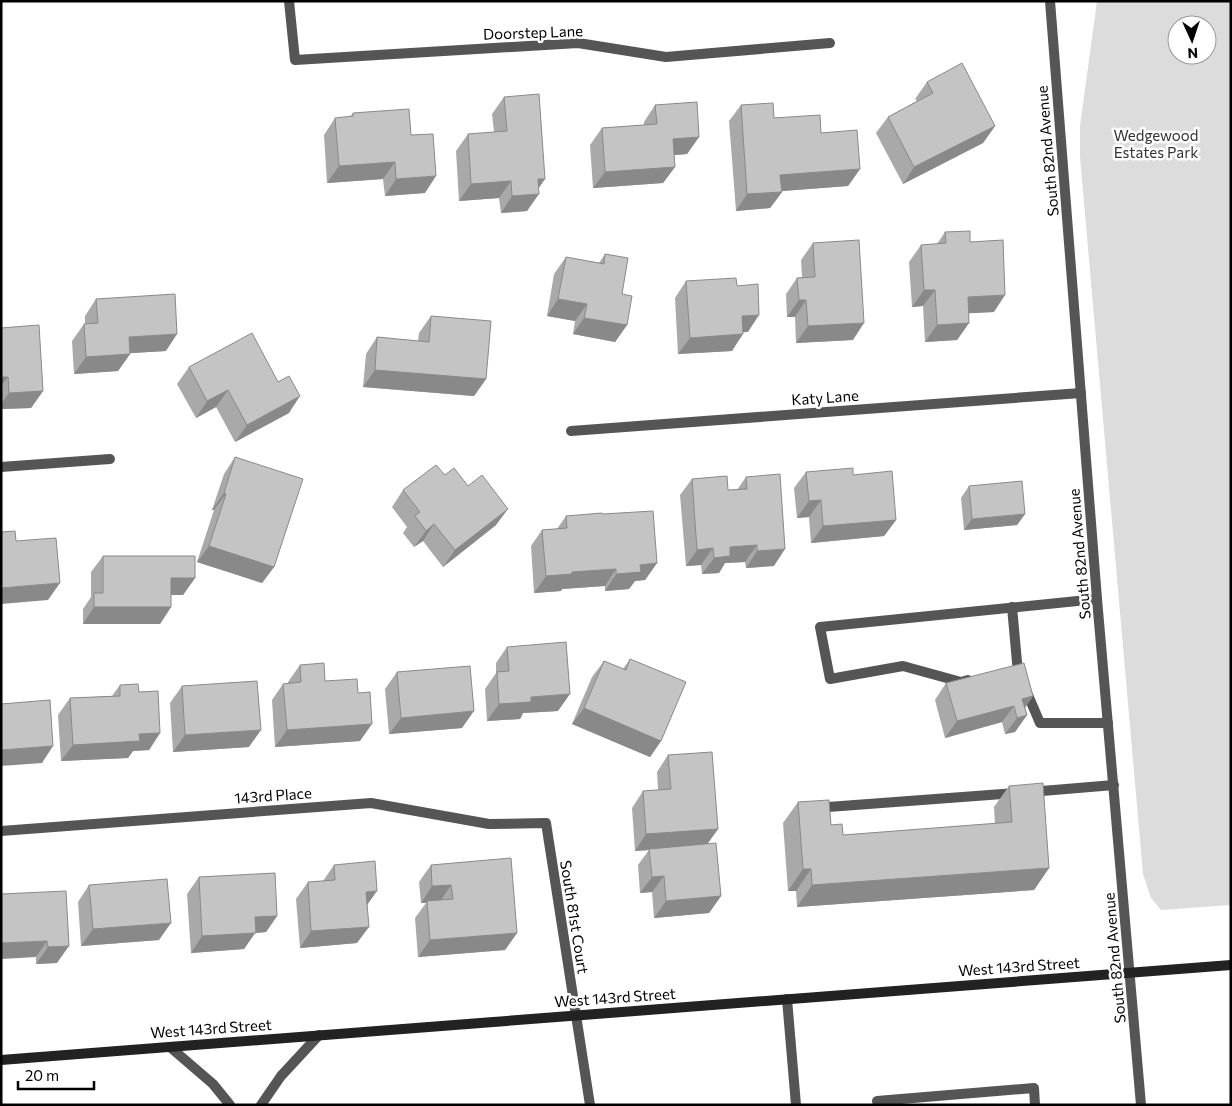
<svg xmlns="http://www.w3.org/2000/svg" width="1232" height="1106" font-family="Commissioner,sans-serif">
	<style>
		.green { fill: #dcdcdc; fill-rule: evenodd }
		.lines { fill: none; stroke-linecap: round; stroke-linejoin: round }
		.lane { stroke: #555; stroke-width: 10 }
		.street { stroke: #555; stroke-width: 10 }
		.secondary { stroke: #222; stroke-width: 10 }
		.wall { fill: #a9a9a9 }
		.shaded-wall { fill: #898989 }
		.building { fill: #c4c4c4; stroke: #898989 }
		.labels { text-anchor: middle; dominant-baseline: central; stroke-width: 5; stroke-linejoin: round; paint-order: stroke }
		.street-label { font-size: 15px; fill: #000; stroke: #fff }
		.park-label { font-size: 15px; fill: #333; stroke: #fff }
	</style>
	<rect width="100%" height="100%" fill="#fff"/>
	<!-- green -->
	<path class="green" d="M1097 1H1229L1231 10V905L1161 910 1151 898 1143 874 1080 157V126ZM1177 25H1207V55H1177Z"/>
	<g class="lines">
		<!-- lane -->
		<g class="lane">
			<polyline points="1012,607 1018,673"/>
			<polyline points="968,680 961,682 903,666 830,679 820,627 1097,599"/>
			<polyline points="1025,688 1040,723 1108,723"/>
			<polyline points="1030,792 1114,785"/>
			<polyline points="828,807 1016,793"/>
			<polyline points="787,999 796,1105"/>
			<polyline points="170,1047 213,1084 230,1105"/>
			<polyline points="261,1105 281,1076 319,1035"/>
			<polyline points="878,1105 877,1101 1034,1088 1035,1105"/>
		</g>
		<!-- street -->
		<g class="street">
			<polyline points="289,1 295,60 578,43 666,57 830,43"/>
			<polyline points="1050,1 1097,599 1141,1105"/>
			<polyline points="571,431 1081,393"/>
			<polyline points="1,467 110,459"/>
			<polyline points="1,831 371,803 489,824 546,823 590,1105"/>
		</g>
		<!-- secondary -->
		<polyline class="secondary" points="1,1060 1231,965"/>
	</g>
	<!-- wall -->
	<g class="wall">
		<polygon points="927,82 995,126 983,143 903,184 876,133 888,117 917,101 915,99"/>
		<polygon points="504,97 538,189 527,211 501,213 499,198 459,201 456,151 468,134 494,132 492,114"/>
		<polygon points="655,105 699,137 687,154 674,155 675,167 663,183 593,188 590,145 602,128 644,125 644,122"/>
		<polygon points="741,105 774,118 821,133 860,169 848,186 782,191 782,192 770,208 736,211 729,121"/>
		<polygon points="353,113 411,135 425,193 385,196 383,179 327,183 324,135 335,118 350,117"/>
		<polygon points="945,232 970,242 994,312 968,313 969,323 957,340 925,342 923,306 912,307 909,262 921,245 937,244"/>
		<polygon points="813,243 853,340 796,343 795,317 787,317 786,294 797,278 802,277 801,260"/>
		<polygon points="605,254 622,294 627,325 615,342 573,334 575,321 547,316 554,274 566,257 599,263"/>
		<polygon points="686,281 737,286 748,332 743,332 732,351 678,354 675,298"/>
		<polygon points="96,299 166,351 130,353 130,354 118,371 74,374 72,341 84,324 85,324 85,316"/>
		<polygon points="431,316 486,379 474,396 363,387 366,354 377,337 418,341 419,333"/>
		<polygon points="1,328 43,391 31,408 1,409"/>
		<polygon points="189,367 289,413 235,442 216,407 196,418 177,384"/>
		<polygon points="235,457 274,567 262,583 197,562 214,510 212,510 224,474"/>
		<polygon points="806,472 853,475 896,520 884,536 811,543 809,517 797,518 794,488"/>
		<polygon points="445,475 496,525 443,567 423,541 414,547 403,533 407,527 392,507 403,490"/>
		<polygon points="746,477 774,566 746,568 745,562 725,563 719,573 702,574 701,565 686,566 680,495 692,479 728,490 737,490"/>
		<polygon points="969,486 1025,514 1017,525 964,530 961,498"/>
		<polygon points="603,514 657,563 645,580 635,581 629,589 605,591 605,586 562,589 561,591 534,593 531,546 542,530 557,529 566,516"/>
		<polygon points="103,556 195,578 183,595 171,595 171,607 160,624 83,624 83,609 91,597 91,572"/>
		<polygon points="507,647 558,711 523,713 520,719 487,721 485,689 496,673 496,663"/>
		<polygon points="630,659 661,741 650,757 572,724 592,677 604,661 623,669"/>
		<polygon points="300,665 325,681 358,693 360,741 275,747 272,700 283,684 288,683 288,682"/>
		<polygon points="397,672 462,728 389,734 385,689"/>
		<polygon points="946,683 1033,696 1025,708 1027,715 1015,732 1005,734 1002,722 945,738 935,700"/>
		<polygon points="120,685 139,692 160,733 149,750 133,751 128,758 61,761 58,715 70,698 112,696"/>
		<polygon points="182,686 249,747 173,752 170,703"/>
		<polygon points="668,755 718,829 707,844 721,896 709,913 654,918 652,892 640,893 638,865 649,850 635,851 632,808 643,791 658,790 657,772"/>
		<polygon points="1009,786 1049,868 1034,890 797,907 796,891 788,891 783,823 798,802 831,825 843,835 995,824 994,807"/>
		<polygon points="334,865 357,943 300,948 296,899 308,882 323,881"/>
		<polygon points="431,865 517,933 505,950 418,957 415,918 426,903 421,903 419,882"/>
		<polygon points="199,877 277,916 266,932 255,933 244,949 191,953 187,894"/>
		<polygon points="89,885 159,940 81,946 78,902"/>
		<polygon points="66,891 57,963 36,964 36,957"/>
	</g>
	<!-- shaded-wall -->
	<g class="shaded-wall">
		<polygon points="995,126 983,143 903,184 914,167"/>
		<polygon points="699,137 687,154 662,156 673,139"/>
		<polygon points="395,162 383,179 327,183 339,166"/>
		<polygon points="675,167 663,183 593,188 605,172"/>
		<polygon points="860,169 848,186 769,192 780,175"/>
		<polygon points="436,176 425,193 385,196 396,179"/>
		<polygon points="538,179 545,179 534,195 539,194 527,211 501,213 512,196"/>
		<polygon points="511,181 499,198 459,201 471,184"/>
		<polygon points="782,192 770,208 736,211 747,194"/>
		<polygon points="924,290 935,290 923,306 912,307"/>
		<polygon points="1005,295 994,312 956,314 968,297"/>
		<polygon points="558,299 587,304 575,321 547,316"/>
		<polygon points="799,300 806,300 795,317 787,317"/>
		<polygon points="759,315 748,332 730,333 742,316"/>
		<polygon points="584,318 627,325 615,342 573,334"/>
		<polygon points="864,323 853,340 796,343 808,326"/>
		<polygon points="969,323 957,340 925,342 937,325"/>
		<polygon points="177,334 166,351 117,354 129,337"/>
		<polygon points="743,334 732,351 678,354 690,338"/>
		<polygon points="130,354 118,371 74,374 86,357"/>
		<polygon points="375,370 486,379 474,396 363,387"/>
		<polygon points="1,377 8,377 1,386"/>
		<polygon points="228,390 216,407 196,418 207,401"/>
		<polygon points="43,391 31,408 1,409 1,404 9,393"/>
		<polygon points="300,396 289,413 235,442 247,425"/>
		<polygon points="224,493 226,494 214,510 212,510"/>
		<polygon points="821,500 809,517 797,518 809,501"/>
		<polygon points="508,509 496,525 443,567 455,550"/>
		<polygon points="1025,514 1017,525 964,530 972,519"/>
		<polygon points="896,520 884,536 811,543 823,526"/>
		<polygon points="434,524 423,541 414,547 426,531"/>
		<polygon points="757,545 745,562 725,563 719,573 702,574 714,558 730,547"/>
		<polygon points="209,546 274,567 262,583 197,562"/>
		<polygon points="713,548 701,565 686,566 697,550"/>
		<polygon points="785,549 774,566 746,568 757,551"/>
		<polygon points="657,563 645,580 635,581 629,589 605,591 616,574 640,565"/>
		<polygon points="616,569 605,586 562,589 561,591 534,593 546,576 572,572"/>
		<polygon points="171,578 195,578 183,595 160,595"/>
		<polygon points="60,583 48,600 1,604 1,588"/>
		<polygon points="94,607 171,607 160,624 83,624"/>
		<polygon points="570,694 558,711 523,713 520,719 487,721 499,704 531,697"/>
		<polygon points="1033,696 1021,713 1022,699"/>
		<polygon points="1014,706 1002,722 945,738 957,721"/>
		<polygon points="584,708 661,741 650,757 572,724"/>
		<polygon points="474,711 462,728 389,734 401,718"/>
		<polygon points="1027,715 1015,732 1005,734 1017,718"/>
		<polygon points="372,724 360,741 275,747 287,730"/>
		<polygon points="261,730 249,747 173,752 185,735"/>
		<polygon points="160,733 149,750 133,751 128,758 61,761 73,745 139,734"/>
		<polygon points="53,746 42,763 1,766 1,750"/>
		<polygon points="718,829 706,846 635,851 646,834"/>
		<polygon points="1049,868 1034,890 797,907 812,885"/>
		<polygon points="803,869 811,869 796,891 788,891"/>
		<polygon points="664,876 652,892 640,893 652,877"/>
		<polygon points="451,885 440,902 427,901 426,903 421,903 432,886"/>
		<polygon points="377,891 365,908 366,892"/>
		<polygon points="721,896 709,913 654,918 666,901"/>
		<polygon points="277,916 266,932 255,933 244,949 191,953 202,936 255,917"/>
		<polygon points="171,923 159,940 81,946 93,929"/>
		<polygon points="369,927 357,943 300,948 311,931"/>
		<polygon points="517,933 505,950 418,957 430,940"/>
		<polygon points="47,941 36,957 1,959 1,943"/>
		<polygon points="69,946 57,963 36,964 48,947"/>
	</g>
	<!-- building -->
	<g class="building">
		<polygon points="962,63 995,126 914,167 888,117 933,93 927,82"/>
		<polygon points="539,94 545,179 538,179 539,194 512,196 511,181 471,184 468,134 507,131 504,97"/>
		<polygon points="697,102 699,137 673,139 675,167 605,172 602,128 657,124 655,105"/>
		<polygon points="773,103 774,118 820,115 821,133 857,130 860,169 780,175 782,192 747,194 741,105"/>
		<polygon points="409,109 411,135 433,134 436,176 396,179 395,162 339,166 335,118 353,116 353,113"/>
		<polygon points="970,231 970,242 1003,240 1005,295 968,297 969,323 937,325 935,290 924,290 921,245 946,243 945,232"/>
		<polygon points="859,240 864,323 808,326 806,300 799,300 797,278 815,277 813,243"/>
		<polygon points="605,254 628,258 622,294 632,296 627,325 584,318 587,304 558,299 566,257 604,264"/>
		<polygon points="736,278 737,286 758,284 759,315 742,316 743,334 690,338 686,281"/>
		<polygon points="175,294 177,334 129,337 130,354 86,357 84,324 98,323 96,299"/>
		<polygon points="431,316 491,321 486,379 375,370 377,337 429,342"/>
		<polygon points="39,325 43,391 9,393 8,377 1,377 1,328"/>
		<polygon points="252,333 278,382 289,376 300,396 247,425 228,390 207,401 189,367"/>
		<polygon points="235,457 303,479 274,567 209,546 226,494 224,493"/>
		<polygon points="436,465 445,475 454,468 468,486 482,475 508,509 455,550 434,524 426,531 415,516 420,512 403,490"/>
		<polygon points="853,468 853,475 892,471 896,520 823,526 821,500 809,501 806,472"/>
		<polygon points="780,474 785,549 757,551 757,545 730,547 730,556 714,558 713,548 697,550 692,479 727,476 728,490 747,489 746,477"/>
		<polygon points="1022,481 1025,514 972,519 969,486"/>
		<polygon points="653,511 657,563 640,565 641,572 616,574 616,569 572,572 572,574 546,576 542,530 567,528 566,516 602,513 603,514"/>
		<polygon points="15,531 16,541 56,538 60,583 1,588 1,532"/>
		<polygon points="103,556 195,556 195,578 171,578 171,607 94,607 94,593 103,593"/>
		<polygon points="566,642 570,694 531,697 531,702 499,704 497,672 509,671 507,647"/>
		<polygon points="630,659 686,682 661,741 584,708 604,661 626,670"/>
		<polygon points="324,663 325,681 357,679 358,693 370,692 372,724 287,730 283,684 301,682 300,665"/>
		<polygon points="1024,663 1033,696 1022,699 1027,715 1017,718 1014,706 957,721 946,683"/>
		<polygon points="470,666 474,711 401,718 397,672"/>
		<polygon points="257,681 261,730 185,735 182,686"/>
		<polygon points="138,684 139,692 158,691 160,733 139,734 140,741 73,745 70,698 120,696 120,685"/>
		<polygon points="50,700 53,746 1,750 1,704"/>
		<polygon points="712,752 718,829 646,834 643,791 671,789 668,755"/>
		<polygon points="1043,783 1049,868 812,885 811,869 803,869 798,802 829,800 831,825 842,824 843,835 1012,822 1009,786"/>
		<polygon points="716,843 721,896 666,901 664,876 652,877 649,849"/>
		<polygon points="511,858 517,933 430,940 427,901 453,899 451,885 432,886 431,865"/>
		<polygon points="375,861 377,891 366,892 369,927 311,931 308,882 335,880 334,865"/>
		<polygon points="275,873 277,916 255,917 256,933 202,936 199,877"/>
		<polygon points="167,879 171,923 93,929 89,885"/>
		<polygon points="66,891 69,946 48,947 47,941 1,943 1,894"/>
	</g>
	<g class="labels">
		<!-- street labels -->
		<g class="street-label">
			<text transform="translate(533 32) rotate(-2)">Doorstep Lane</text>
			<text transform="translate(1047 151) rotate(-95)">South 82nd Avenue</text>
			<text transform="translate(825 397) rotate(-4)">Katy Lane</text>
			<text transform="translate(1079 554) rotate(-95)">South 82nd Avenue</text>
			<text transform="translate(273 795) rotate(-4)">143rd Place</text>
			<text transform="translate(575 917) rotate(81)">South 81st Court</text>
			<text transform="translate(1114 958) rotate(-95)">South 82nd Avenue</text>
			<text transform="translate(1019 966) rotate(-4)">West 143rd Street</text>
			<text transform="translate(615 997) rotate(-4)">West 143rd Street</text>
			<text transform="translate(211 1028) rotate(-4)">West 143rd Street</text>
		</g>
		<!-- park labels -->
		<g class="park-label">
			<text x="1156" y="135">Wedgewood<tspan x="1156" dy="17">Estates Park</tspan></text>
		</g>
	</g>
	<!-- border -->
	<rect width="1232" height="1106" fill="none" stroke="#000000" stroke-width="5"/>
	<!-- north arrow -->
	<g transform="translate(1192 40) rotate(177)"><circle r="24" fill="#ffffff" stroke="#999999"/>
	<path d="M0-4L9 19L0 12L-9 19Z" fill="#000000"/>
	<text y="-8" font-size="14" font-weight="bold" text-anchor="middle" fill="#000000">N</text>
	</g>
	<!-- scale -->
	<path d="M18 1081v8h76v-8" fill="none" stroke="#000000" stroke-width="2.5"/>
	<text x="25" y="1081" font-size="15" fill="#000000" stroke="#ffffff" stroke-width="4" paint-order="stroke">20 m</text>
</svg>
